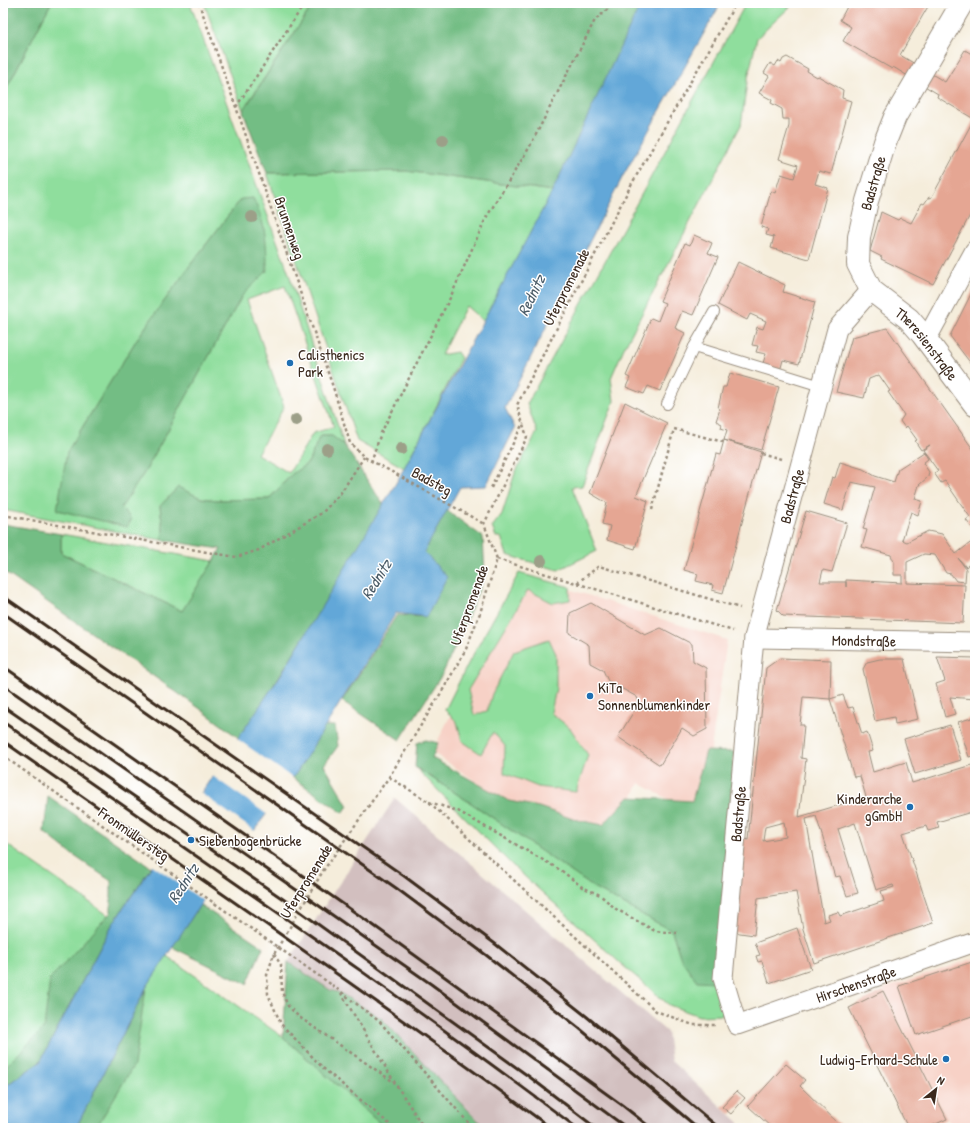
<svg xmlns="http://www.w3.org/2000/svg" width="978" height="1131" font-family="'Patrick Hand',sans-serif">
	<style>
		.built { fill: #f7d1c6 }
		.industrial { fill: #d2bfbf }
		.green { fill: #8fde9d; stroke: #65845e; fill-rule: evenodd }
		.forest { fill: #73bd84; stroke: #577451 }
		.water { fill: #62a7d8; stroke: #4e687b }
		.pier { fill: #f5eddb }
		.building { fill: #e5a693; fill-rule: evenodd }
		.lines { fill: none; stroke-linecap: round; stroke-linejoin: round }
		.lane-casing { stroke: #988c7c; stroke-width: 12 }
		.street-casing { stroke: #988c7c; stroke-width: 21 }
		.secondary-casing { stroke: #988c7c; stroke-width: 24 }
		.path { stroke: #988c7c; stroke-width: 2.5; stroke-dasharray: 3 3; stroke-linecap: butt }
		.lane { stroke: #fff; stroke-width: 10 }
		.street { stroke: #fff; stroke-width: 19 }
		.secondary { stroke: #fff; stroke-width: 22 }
		.rail { stroke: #3b2a1e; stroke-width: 3 }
		.path-bridge { stroke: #988c7c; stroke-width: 2.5; stroke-dasharray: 3 3; stroke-linecap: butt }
		.tree { fill: #9c9f88 }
		.poi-dot { fill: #1f6fb2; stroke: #fff; stroke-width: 1.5 }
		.labels { text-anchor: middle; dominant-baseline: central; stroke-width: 3; stroke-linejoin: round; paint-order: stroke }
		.street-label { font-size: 15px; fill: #3b2a1e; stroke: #fff }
		.poi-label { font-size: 15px; fill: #3b2a1e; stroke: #fff; text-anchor: start }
		.water-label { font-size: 16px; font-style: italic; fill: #4b5c68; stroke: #fff }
	</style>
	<rect width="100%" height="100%" fill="#fff"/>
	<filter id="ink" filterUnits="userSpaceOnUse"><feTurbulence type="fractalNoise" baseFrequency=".025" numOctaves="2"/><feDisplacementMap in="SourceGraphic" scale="8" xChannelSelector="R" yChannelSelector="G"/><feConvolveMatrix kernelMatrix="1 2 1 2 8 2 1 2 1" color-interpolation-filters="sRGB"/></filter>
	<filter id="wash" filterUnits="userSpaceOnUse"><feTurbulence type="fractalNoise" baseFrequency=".012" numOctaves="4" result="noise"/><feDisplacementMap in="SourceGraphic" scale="16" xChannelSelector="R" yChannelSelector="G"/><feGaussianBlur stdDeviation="0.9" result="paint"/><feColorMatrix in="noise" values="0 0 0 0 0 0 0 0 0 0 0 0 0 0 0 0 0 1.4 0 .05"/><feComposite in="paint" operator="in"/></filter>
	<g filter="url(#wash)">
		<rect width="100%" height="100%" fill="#f5eddb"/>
		<!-- built -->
		<g class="built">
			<polygon points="522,574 727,640 701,817 639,783 601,865 432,752"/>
			<polygon points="975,958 975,1128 952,1128 883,989"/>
		</g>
		<!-- industrial -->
		<polygon class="industrial" points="395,798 667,1032 671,1061 745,1128 485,1128 478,1120 340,993 330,990 288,962"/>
		<!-- green -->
		<g class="green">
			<path d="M51 3H190L288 271 344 445 332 436H320L308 463 292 474 269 499 217 500 201 498 178 488 160 506 163 530 162 540 3 510V95ZM241 199 267 271 242 296 146 470 120 508 67 452 137 339 191 264ZM285 286 334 427 313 433 289 473 257 454 284 407 247 300Z"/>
			<polygon points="204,3 314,3 243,110"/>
			<polygon points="746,3 794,3 757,38 747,82 741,125 624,348 611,378 614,401 582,486 572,487 597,551 558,570 507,555 501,537 496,537 492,527 502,514 515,473 537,432 527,404"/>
			<polygon points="406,171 553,191 483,321 466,306 441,355 457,352 461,358 432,415 404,468 357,441 267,173"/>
			<polygon points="61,534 214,561 182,611 61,553"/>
			<polygon points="519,573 570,587 570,600 553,603 528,590 468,690 474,715 487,711 492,694 514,651 549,639 556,654 556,688 551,713 570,728 588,755 576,792 538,787 504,773 505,746 493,732 481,754 462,741 457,722 445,710 469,662"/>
			<polygon points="415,767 477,807 596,889 672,931 681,959 716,982 724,1015 699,1016 669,1005 620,963 511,864"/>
			<polygon points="3,842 283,1037 385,1128 3,1128"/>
		</g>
		<!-- forest -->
		<g class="forest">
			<polygon points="3,3 51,3 3,95"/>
			<polygon points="314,3 642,3 553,191 406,171 267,173 243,111"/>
			<path d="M253 198C266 224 267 243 267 271L242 296 146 470 121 508 132 519 127 527 57 510 67 452 137 339 191 264 241 199Z"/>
			<polygon points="320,436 332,436 344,445 385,507 240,739 199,708 3,571 3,524 61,534 61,553 182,611 221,549 162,540 163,530 160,506 178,487 201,498 217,500 269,499 292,474 308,463"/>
			<polygon points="446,510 483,537 485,575 462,631 443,673 400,740 342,701 397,615 426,617 446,578 424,552"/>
			<polygon points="325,726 335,726 338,746 324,765 348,806 343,813 293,778"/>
			<polygon points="426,740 438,743 432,758 509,801 539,807 573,819 603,825 629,797 692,801 706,751 734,752 716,982 697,981 681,959 672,931 596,889 477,807 415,767 417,743"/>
			<polygon points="48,796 151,867 112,925 40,1062 8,1084 3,1090 3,1069 44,1028 50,979 111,912 111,881 70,853 44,832"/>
			<polygon points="200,905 263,947 247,984 172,947"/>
			<polygon points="288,962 330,990 340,993 382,1019 485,1128 385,1128 283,1037"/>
			<polygon points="146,988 134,1065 96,1128 76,1128"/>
		</g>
		<!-- water -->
		<polygon class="water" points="641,3 721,3 623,176 505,408 515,428 486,486 460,487 424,552 447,577 426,617 396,613 297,772 200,905 146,988 76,1128 3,1128 3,1090 8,1084 40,1062 112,925 280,676 396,483 553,190"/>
		<!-- pier -->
		<g class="pier">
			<polygon points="236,738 294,779 268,815 211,775"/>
			<polygon points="199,792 256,832 205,902 151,864"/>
		</g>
		<g id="blocks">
			<!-- building -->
			<g class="building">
				<polygon points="849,3 930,3 900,55 945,82 965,50 975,56 975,206 933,284 881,259 882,257 870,251 881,212 898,220 900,218 911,223 922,203 924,204 929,197 931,198 934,193 974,119 937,97 938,94 893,67 892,69 843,41 851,27 840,20"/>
				<polygon points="787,57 808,69 807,71 817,77 818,76 843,90 842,98 851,101 831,174 819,171 815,184 828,188 809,259 771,248 774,237 766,235 768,229 761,227 771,191 775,193 781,174 794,178 798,165 779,159 789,126 789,119 783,119 782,109 771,103 772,100 759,93 769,76 764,73 770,63 775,66 778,61 781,63 783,59"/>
				<polygon points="694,235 712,243 708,253 718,257 693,315 682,311 675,328 685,333 660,391 648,386 644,394 626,387 630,378 626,376 651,318 658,321 665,303 660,301 685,243 690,245"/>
				<polygon points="738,262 785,285 783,292 815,302 799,364 783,360 780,371 762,366 766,354 756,352 758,346 752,345 757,327 763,329 766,321 750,314 747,320 718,305"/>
				<polygon points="975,286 975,369 950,336"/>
				<polygon points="887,328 975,452 975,527 973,529 966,520 970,517 945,481 941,483 934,473 938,471 923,450 930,445 921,450 915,441 917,440 907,426 905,428 900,421 904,415 888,392 890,391 879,375 869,379 864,398 836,392 852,337"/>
				<polygon points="730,373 779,387 761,450 724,440 727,430 721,428 722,424 716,421 720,409 718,408 723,387 726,387"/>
				<polygon points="625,402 667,423 636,496 648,501 635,549 607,540 610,526 602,524 607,503 590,493"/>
				<polygon points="724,440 761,452 723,593 712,590 713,585 696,581 698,574 684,570 716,454 720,455"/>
				<polygon points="924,452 928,459 923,463 929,472 928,477 919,485 915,499 922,501 918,515 911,512 902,540 907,542 928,531 942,534 956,554 974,540 975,559 966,567 958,558 966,569 965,582 956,581 951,574 946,573 935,555 924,554 907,562 907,583 965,585 963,623 783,616 777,610 806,511 847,523 832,572 823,570 820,582 846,582 846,587 846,580 902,583 902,575 894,575 894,562 891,555 862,547 867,530 863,529 875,487 851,482 843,510 824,504 832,477 835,478 840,462 863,469 875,476 894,482 898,469"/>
				<polygon points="591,603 645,635 661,628 692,644 693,661 706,668 707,729 694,736 682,728 660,765 618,737 639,703 637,697 608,681 603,670 590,663 589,645 569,633 570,613"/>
				<polygon points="937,657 975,658 975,699 950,697 955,714 945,717 936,684 945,681"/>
				<path d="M780 658 831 660 830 699 803 697 800 725H804L801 758 806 759 799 817 866 797 860 776 854 777 830 699 843 695 848 708 853 707 862 734 867 732 873 751 868 752 873 772 906 762 912 783 975 764V811L937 822 939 828 928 831 926 826 903 833 933 923 814 963 803 929 796 892 758 898 754 935 733 932 742 837 748 839 766 668ZM816 816 835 877 840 876 847 896 858 893 838 829 855 823 876 890 893 885 894 887 881 891 884 901 840 916 838 912 828 915 830 920 824 922 806 819ZM784 822 786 837 763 841 765 827Z"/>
				<polygon points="880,659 904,659 918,719 895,724 894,717 875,721 863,669 867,662"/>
				<polygon points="975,717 975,755 969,757 958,722"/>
				<polygon points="950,725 961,760 915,774 904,739"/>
				<polygon points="797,928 811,969 769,983 762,961 758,962 756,956 760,955 755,943"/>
				<polygon points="975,961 975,1015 916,1035 899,986"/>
				<polygon points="883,991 947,1119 927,1128 908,1128 849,1008"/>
				<polygon points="786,1064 805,1080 800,1086 843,1128 772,1128 748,1106"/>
				<polygon points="737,1091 745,1098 731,1114 722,1107"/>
			</g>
		</g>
	</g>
	<g filter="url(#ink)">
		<use href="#blocks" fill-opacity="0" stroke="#988c7c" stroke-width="1"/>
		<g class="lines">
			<!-- lane casing -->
			<g class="lane-casing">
				<g id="lane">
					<polyline points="714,312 694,347 821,386"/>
					<polyline points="667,404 694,347"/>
				</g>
			</g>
			<!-- street casing -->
			<g class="street-casing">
				<g id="street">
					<path id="s1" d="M871 290 837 329 754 638 723 978 737 1025 975 942"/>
					<polyline points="926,340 975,250"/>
					<path id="s2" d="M754 638 975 642"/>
				</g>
			</g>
			<!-- secondary casing -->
			<g class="secondary-casing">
				<g id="secondary">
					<path id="s3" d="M962 3 895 117 885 142 867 201 859 237 858 264 871 290 909 319 922 334 975 405"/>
				</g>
			</g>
			<!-- path -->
			<g class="path">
				<polyline points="199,3 236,107 333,387 350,443 364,457 394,473 484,524"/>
				<polyline points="236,107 305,3"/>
				<polyline points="761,453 781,459"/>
				<polyline points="371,462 381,433 450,298 486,218 529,148 595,20 615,3"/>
				<polyline points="491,488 523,423"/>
				<polyline points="652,510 674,429 723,442"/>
				<polyline points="3,515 218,554 237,557 259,550 322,513 340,494 364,457"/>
				<polyline points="497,559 733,631"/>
				<polyline points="577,583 599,566 740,608"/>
				<polyline points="389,777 429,802 656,1011 693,1025 715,1025"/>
				<polyline points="429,802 458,811 562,871 582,887 600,895 616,909 655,931 677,933"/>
				<polyline points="274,954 281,965 282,992 288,1006 299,1017 395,1083"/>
				<polyline points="332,985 380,1022 473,1128"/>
				<polyline points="341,993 395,1083 424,1128"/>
				<polyline points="394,1128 324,1069 281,1024 268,994 267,975 274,954 323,871 389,777 444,688 466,649 480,613 497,559 484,524 527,437 517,405 631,185 736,3"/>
			</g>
			<!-- lane -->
			<use href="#lane" class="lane"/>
			<!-- street -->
			<use href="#street" class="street"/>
			<!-- secondary -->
			<use href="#secondary" class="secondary"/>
			<!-- rail -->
			<g class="rail">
				<polyline points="3,596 404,876 494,943 586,1016 719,1128"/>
				<polyline points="3,613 396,888 486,955 579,1028 698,1128"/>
				<polyline points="3,666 373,925 622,1105 651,1128"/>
				<polyline points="3,685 431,984 627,1128"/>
				<polyline points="3,706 283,899 531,1078 596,1128"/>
				<path d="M3 722C195 856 390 987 577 1128"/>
				<path d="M3 741C186 869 371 995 551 1128"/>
			</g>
			<!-- path-bridge -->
			<polyline class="path-bridge" points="3,756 332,985"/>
		</g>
		<!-- trees -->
		<g class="tree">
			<circle cx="443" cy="140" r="6"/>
			<circle cx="252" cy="217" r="6"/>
			<circle cx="296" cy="420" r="6"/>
			<circle cx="327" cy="449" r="6"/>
			<circle cx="401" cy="449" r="6"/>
			<circle cx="541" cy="561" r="6"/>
		</g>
	</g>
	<!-- markers -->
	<g class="poi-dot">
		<circle cx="290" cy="363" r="4"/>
		<circle cx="590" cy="696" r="4"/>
		<circle cx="910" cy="807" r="4"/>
		<circle cx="191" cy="840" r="4"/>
		<circle cx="946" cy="1059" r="4"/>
	</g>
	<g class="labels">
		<!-- street labels -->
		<g class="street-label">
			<text transform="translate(873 183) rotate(-74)">Badstraße</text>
			<text transform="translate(290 228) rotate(71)">Brunnenweg</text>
			<text transform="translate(566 287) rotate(-63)">Uferpromenade</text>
			<text stroke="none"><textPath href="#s3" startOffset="392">Theresienstraße</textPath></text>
			<text transform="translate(432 481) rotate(29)">Badsteg</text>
			<text transform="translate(792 496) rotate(-75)">Badstraße</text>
			<text transform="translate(469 605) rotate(-70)">Uferpromenade</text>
			<text stroke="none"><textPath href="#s2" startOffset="110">Mondstraße</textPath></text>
			<text transform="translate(738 814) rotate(-85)">Badstraße</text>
			<text transform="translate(134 834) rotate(35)">Fronmüllersteg</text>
			<text transform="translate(306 881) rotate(-58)">Uferpromenade</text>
			<text stroke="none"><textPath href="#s1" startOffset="888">Hirschenstraße</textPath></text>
		</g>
		<!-- poi labels -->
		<g class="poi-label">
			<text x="298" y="354">Calisthenics<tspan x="298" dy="17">Park</tspan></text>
			<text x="598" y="687">KiTa<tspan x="598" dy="17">Sonnenblumenkinder</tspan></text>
			<text x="902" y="798" text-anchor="end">Kinderarche<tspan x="902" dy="17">gGmbH</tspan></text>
			<text x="199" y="840">Siebenbogenbrücke</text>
			<text x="938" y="1059" text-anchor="end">Ludwig-Erhard-Schule</text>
		</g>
		<!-- water labels -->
		<g class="water-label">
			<text transform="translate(531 295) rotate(-64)">Rednitz</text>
			<text transform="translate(376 579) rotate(-58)">Rednitz</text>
			<text transform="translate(183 883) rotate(-57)">Rednitz</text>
		</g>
	</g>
	<!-- margin -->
	<rect width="978" height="1131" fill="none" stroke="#fff" stroke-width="16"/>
	<!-- north arrow -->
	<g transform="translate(936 1089) rotate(30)" stroke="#ffffff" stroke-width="3" paint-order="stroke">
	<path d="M0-3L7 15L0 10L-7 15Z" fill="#3b2a1e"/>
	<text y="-6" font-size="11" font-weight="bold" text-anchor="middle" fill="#3b2a1e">N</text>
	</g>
</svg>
